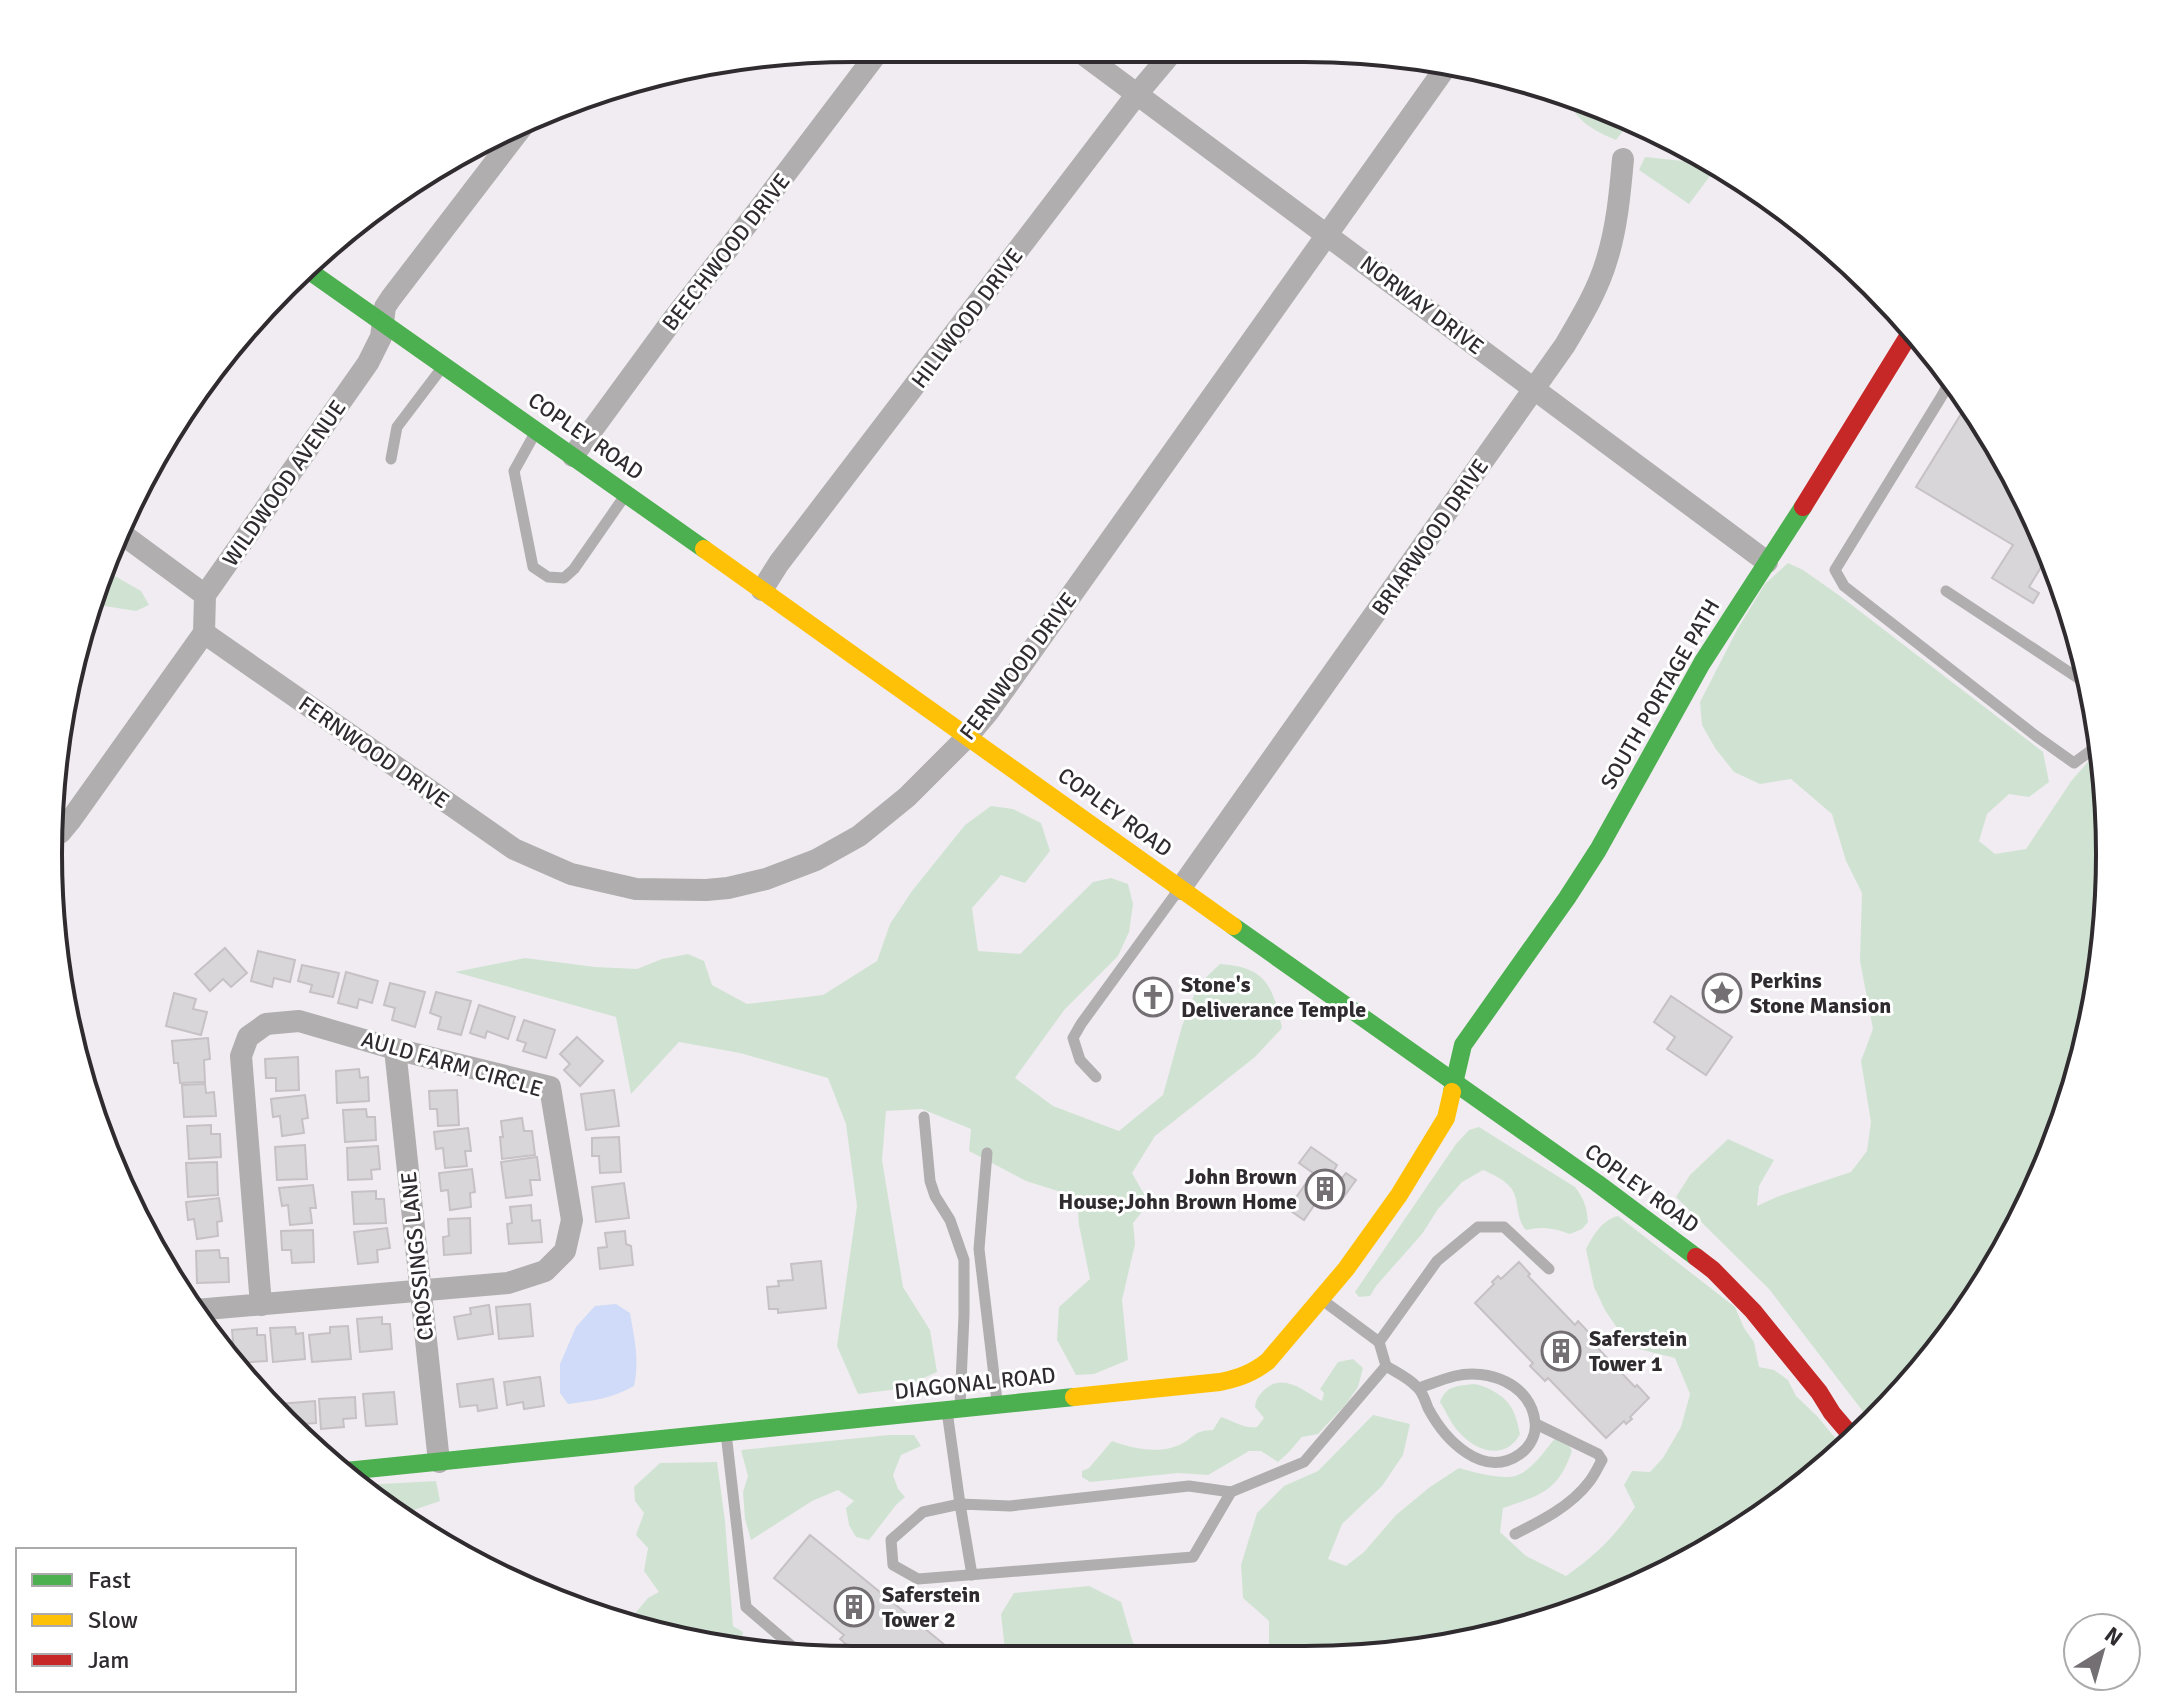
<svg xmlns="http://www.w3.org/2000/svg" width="2158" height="1708" font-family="Signika,sans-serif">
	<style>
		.green { fill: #d0e3d3 }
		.water { fill: #cfdbf8 }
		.building { fill: #d9d6d9; stroke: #c5c1c5; stroke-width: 2 }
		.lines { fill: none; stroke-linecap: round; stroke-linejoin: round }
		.lane { stroke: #b0aeae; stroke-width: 11 }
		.street { stroke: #b0aeae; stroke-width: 22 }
		.fast { stroke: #4caf50; stroke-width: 18 }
		.slow { stroke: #ffc107; stroke-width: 18 }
		.jam { stroke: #c62828; stroke-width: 18 }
		.labels { text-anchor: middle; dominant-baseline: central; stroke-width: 6; stroke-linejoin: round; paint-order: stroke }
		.street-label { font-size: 22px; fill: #2f2b2f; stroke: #fff }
		.poi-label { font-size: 22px; font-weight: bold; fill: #2f2b2f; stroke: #fff; text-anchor: start }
		.rim { fill: none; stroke: #2f2b2f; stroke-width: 4 }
	</style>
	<rect width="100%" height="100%" fill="#f1ecf1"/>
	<!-- green -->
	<g class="green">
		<path d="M1565 92 1631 121 1616 140C1590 129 1574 120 1565 92Z"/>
		<polygon points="1695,151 1719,164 1689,204 1639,170 1645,157 1683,161"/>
		<polygon points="1788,563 1803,570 1840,596 2043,752 2049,782 2029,797 2009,794 1987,814 1979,841 1995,854 2026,849 2072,780 2102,746 2103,749 2108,907 2082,1063 2027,1211 1943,1345 1871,1422 1769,1289 1676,1197 1690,1175 1728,1139 1774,1160 1759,1186 1757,1206 1779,1196 1851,1172 1867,1151 1871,1122 1861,1061 1873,1029 1860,961 1862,893 1846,861 1832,814 1791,779 1760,784 1734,772 1715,748 1702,725 1700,702 1738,628 1765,584"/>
		<polygon points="106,571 141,591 149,605 136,611 92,604"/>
		<path d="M991 806 1013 809 1041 823 1050 851 1025 883 1001 875 972 908 978 951 1020 954 1093 882 1111 878 1128 884 1133 904 1129 932 1118 956 1065 1009 1015 1078 1053 1106 1119 1131 1163 1095 1182 1026 1198 985 1220 964C1267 967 1273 987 1282 1028L1255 1057 1155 1136 1132 1173 1149 1203 1133 1223 1135 1244 1122 1300 1128 1360 1094 1374 1076 1375 1057 1340 1059 1307 1090 1279 1079 1225 1077 1197 1026 1181 969 1151 971 1129 922 1109 886 1111 882 1160 903 1287 930 1330 937 1372 899 1389 858 1394 837 1346 857 1206 846 1124 828 1078 740 1053 679 1042 631 1094 616 1017 455 972 525 958 595 967 637 969 662 959 688 954 704 961 712 985 747 1004 823 995 877 961 890 924 912 891 965 825Z"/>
		<path d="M1479 1127 1575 1187C1584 1199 1587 1207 1588 1222L1582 1229 1570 1234C1554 1228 1542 1226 1526 1230 1515 1218 1520 1200 1511 1188 1505 1180 1492 1174 1483 1170L1462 1182 1438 1209 1422 1234 1376 1286 1370 1296 1359 1297 1355 1292 1456 1144 1469 1130Z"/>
		<path d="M1618 1216 1735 1307 1744 1328 1754 1342 1759 1367 1774 1370 1788 1380 1796 1396 1817 1416 1845 1450 1835 1460 1707 1552 1513 1632 1357 1658 1183 1659 1269 1647V1621L1243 1598 1241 1565 1257 1513 1284 1486 1318 1471 1373 1415 1410 1424 1403 1455 1382 1486 1342 1524 1328 1559 1346 1566 1364 1552 1396 1515 1430 1487 1459 1468C1472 1472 1502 1480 1515 1476 1532 1471 1545 1450 1556 1437L1567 1442 1572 1451C1558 1492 1540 1495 1503 1508L1500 1532 1526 1556 1566 1576C1596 1555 1615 1536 1635 1507L1624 1485 1632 1471 1650 1472 1663 1458 1681 1427 1690 1394 1675 1358 1635 1348 1621 1334 1605 1310 1594 1287 1586 1249C1594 1234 1602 1220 1618 1216Z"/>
		<path d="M1353 1359 1363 1368 1358 1387 1346 1404 1318 1434 1302 1437 1288 1453 1278 1462 1261 1451H1249L1208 1475 1178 1473 1090 1482 1082 1477V1471L1089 1468 1112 1441C1133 1449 1162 1455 1183 1443 1198 1434 1194 1431 1213 1430L1221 1417C1233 1421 1245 1429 1257 1427L1264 1418 1255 1407C1256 1399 1258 1397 1263 1391 1282 1371 1304 1391 1322 1401L1324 1393 1320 1389 1338 1362Z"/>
		<path d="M1474 1384C1481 1385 1486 1387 1493 1391 1512 1401 1516 1414 1520 1434 1505 1462 1474 1451 1457 1430 1450 1422 1446 1411 1440 1402 1446 1385 1458 1386 1474 1384Z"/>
		<polygon points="889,1435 914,1435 921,1446 901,1455 893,1475 898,1489 905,1497 896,1505 869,1540 856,1537 849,1525 846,1508 854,1501 838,1490 812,1501 751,1540 745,1519 743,1492 748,1476 741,1450"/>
		<polygon points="717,1462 725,1521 733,1626 743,1632 741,1649 697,1645 627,1623 648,1598 659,1592 644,1571 648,1548 636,1535 644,1513 635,1501 634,1487 660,1463"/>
		<polygon points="436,1481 440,1501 396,1516 362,1485"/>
		<polygon points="1089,1586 1121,1602 1133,1643 1174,1659 1006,1659 1001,1614 1014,1593"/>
	</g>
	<!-- water -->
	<path class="water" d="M616 1304 630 1313C634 1337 640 1361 634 1386 613 1398 592 1401 568 1404L560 1393V1364L576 1327 595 1306Z"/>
	<!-- building -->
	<g class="building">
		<polygon points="1969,401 2002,451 2057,573 2043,564 2029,587 2039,593 2033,603 1992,578 2013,545 1916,487"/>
		<polygon points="225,948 247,973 231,987 223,979 210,991 195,974"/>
		<polygon points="258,951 295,960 290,982 274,978 272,987 251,981"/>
		<polygon points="302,965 339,973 333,997 310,992 312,985 298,981"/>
		<polygon points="346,972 378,981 372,1003 359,999 357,1008 338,1003"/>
		<polygon points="390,983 425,992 415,1027 392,1020 395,1008 384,1005"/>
		<polygon points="436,992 471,1001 461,1035 438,1029 441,1017 430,1013"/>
		<polygon points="174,993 196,999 193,1009 207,1012 201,1035 166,1026"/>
		<polygon points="1671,996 1732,1037 1706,1075 1667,1049 1675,1037 1654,1022"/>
		<polygon points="479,1005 515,1017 508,1039 487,1031 485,1038 470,1033"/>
		<polygon points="524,1020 555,1030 546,1058 523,1051 526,1043 517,1040"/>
		<polygon points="577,1037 603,1061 580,1086 564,1070 570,1064 560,1054"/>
		<polygon points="208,1038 210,1059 204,1060 205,1082 180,1083 178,1063 174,1063 172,1041"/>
		<polygon points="298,1057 299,1090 276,1091 276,1078 266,1078 265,1059"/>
		<polygon points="359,1069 360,1078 368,1077 369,1101 337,1103 336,1071"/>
		<polygon points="205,1084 206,1093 214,1092 216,1116 184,1117 182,1085"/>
		<polygon points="457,1090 459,1125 438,1126 437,1109 430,1109 429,1091"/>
		<polygon points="614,1090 619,1126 586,1130 581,1094"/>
		<polygon points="305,1095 308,1118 302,1119 304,1133 282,1136 280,1116 273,1117 271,1099"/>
		<polygon points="366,1109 367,1117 375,1117 376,1140 345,1142 343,1110"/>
		<polygon points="522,1118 524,1131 532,1131 535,1155 502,1159 500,1137 503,1137 501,1121"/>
		<polygon points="211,1125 211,1134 220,1134 221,1157 189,1159 187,1126"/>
		<polygon points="468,1128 471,1151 465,1151 467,1166 445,1168 443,1148 436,1149 434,1132"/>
		<polygon points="619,1137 621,1172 600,1173 599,1156 592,1156 592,1138"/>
		<polygon points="305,1145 307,1179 277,1180 275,1147"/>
		<polygon points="378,1146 380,1169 371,1170 372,1179 348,1180 347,1148"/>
		<polygon points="1311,1147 1337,1165 1333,1172 1342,1178 1346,1173 1356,1180 1340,1202 1333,1198 1326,1208 1317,1201 1304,1220 1288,1209 1313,1173 1299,1163"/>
		<polygon points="537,1157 540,1180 530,1180 532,1195 506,1198 501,1162"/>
		<polygon points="217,1162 218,1195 188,1197 186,1163"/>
		<polygon points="472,1169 475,1192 470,1193 471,1207 450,1210 448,1190 441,1191 439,1173"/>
		<polygon points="624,1183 629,1218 596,1222 592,1187"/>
		<polygon points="313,1185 316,1208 310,1208 312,1223 290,1225 288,1205 282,1206 279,1188"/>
		<polygon points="376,1191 376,1199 384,1199 386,1223 354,1224 352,1192"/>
		<polygon points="219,1198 222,1221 217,1222 218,1236 197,1239 194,1219 188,1220 186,1202"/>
		<polygon points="531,1205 532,1221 540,1220 542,1242 509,1244 507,1224 512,1223 510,1207"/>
		<polygon points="470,1218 471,1253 444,1255 443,1237 449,1236 448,1219"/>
		<polygon points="387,1228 390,1248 377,1250 378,1262 358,1264 354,1232"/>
		<polygon points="313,1230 314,1262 292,1263 291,1250 282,1250 281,1231"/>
		<polygon points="625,1231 626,1244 631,1246 633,1265 600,1269 598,1248 607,1247 605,1233"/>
		<polygon points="219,1250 220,1258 228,1258 229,1282 197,1283 196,1251"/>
		<polygon points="821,1261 826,1308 778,1313 778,1309 769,1309 767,1287 779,1286 778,1281 793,1280 791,1264"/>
		<polygon points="1519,1262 1530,1274 1528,1276 1575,1325 1578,1321 1592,1336 1589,1339 1635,1387 1637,1385 1649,1398 1630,1417 1632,1419 1626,1424 1624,1421 1606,1438 1548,1378 1545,1381 1530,1366 1533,1363 1475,1303 1494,1284 1492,1282 1498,1276 1501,1279"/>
		<polygon points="530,1304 533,1336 499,1339 496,1307"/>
		<polygon points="489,1305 493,1334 458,1339 454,1317 471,1314 470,1308"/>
		<polygon points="382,1317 382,1324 390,1324 392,1349 360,1352 357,1319"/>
		<polygon points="348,1326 351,1359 312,1362 309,1335 330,1333 330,1327"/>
		<polygon points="295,1327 296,1334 303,1333 305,1359 273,1362 270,1328"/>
		<polygon points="257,1328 257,1335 265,1335 267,1361 235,1363 232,1330"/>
		<polygon points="540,1377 544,1406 524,1409 523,1402 507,1405 504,1382"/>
		<polygon points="493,1379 497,1408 478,1411 477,1405 460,1407 457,1384"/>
		<polygon points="394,1392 397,1424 366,1426 363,1394"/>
		<polygon points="355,1397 356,1418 343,1419 344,1427 321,1429 319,1399"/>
		<polygon points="315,1401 316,1423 303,1424 304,1432 301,1432 280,1413 279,1404"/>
		<polygon points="810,1535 962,1659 962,1660 874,1660 858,1646 854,1651 840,1639 844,1635 774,1578"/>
	</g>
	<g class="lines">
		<!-- lane -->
		<g class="lane">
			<polyline points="1828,249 1850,264"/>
			<polyline points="1952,376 1943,394 1835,570 1844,586 2036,736 2074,763 2089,752 2101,738"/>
			<polyline points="534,435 514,471 533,567 548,577 564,578 574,569 624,497"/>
			<polyline points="391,459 397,427 441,369"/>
			<polyline points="1946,591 2084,682 2087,679"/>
			<polyline points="1096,1077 1080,1060 1073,1038 1081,1024 1177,892"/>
			<polyline points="924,1117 930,1181 935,1196 950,1220 964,1260 964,1315 960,1405"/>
			<polyline points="987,1153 979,1249 997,1401"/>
			<polyline points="1325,1302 1379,1342"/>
			<path d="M1386 1366C1396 1372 1409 1378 1417 1387 1423 1392 1425 1401 1428 1408 1445 1440 1483 1480 1520 1454 1530 1447 1537 1434 1535 1422 1531 1384 1488 1368 1455 1376 1443 1379 1431 1384 1419 1388"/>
			<polyline points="947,1411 960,1504 923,1512 891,1540 893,1565 918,1579 1193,1557 1231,1492 1304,1462 1386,1366 1379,1342 1437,1261 1478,1227 1504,1227 1549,1269"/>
			<polyline points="726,1433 746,1607 802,1655"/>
			<path d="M1515 1534C1541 1521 1571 1506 1589 1482 1594 1476 1598 1467 1602 1460L1598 1454 1536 1424"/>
			<polyline points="972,1575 960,1504 1010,1506 1189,1486 1231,1492"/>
		</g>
		<!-- street -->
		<g class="street">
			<polyline points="1076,49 1767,562"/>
			<polyline points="573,456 674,318 759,209 881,48"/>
			<polyline points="122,534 205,595"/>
			<polyline points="762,590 779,563 1137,94 1175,49"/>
			<polyline points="204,633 514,849 571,874 636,889 706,890 728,888 766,879 816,860 859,836 907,797 968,736 989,711 1446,67"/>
			<polyline points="50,835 60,833 70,821 204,633 205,595 368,363 381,337 385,307 391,298 522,127"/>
			<path d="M1180 889 1565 345C1581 318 1598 290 1607 259 1617 227 1620 192 1623 159"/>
			<polyline points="395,1049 439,1462"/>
			<polyline points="195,1310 508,1283 545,1271 565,1251 572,1220 550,1087 395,1049 299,1021 266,1024 248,1037 241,1056 261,1305"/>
		</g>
		<!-- fast -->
		<g class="fast">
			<polyline points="305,268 704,549"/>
			<polyline points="1233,926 1597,1183 1696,1257"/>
			<polyline points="1452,1092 1463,1045 1567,898 1598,850 1702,663 1803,507"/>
			<polyline points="346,1471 1074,1397"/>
		</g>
		<!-- slow -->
		<g class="slow">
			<polyline points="704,549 1233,926"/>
			<path d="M1074 1397 1220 1382C1239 1378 1253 1373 1268 1361L1346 1269 1399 1195 1446 1118 1452 1092"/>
		</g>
		<!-- jam -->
		<g class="jam">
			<polyline points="1803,507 1912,330"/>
			<polyline points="1696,1257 1713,1270 1753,1311 1819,1392 1832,1413 1855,1440"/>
		</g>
	</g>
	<!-- icons -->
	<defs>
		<g id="sight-ring" transform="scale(2)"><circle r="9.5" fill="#fff" stroke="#736f73" stroke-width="1.5"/><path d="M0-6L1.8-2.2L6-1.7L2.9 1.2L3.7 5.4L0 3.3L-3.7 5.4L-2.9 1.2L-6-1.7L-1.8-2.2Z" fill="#736f73"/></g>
		<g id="church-ring" transform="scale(2)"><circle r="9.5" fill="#fff" stroke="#736f73" stroke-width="1.5"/><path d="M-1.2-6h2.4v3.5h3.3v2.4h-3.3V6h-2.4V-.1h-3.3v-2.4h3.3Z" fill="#736f73"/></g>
		<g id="building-ring" transform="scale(2)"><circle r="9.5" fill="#fff" stroke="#736f73" stroke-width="1.5"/><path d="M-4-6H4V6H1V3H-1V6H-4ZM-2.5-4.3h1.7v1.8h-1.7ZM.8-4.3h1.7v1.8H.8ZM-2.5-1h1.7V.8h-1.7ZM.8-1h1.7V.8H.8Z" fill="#736f73"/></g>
	</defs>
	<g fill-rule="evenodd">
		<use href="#sight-ring" x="1722" y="993"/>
		<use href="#church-ring" x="1153" y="997"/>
		<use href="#building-ring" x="1325" y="1189"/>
		<use href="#building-ring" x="1561" y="1351"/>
		<use href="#building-ring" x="854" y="1607"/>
	</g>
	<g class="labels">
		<!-- street labels -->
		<g class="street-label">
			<text transform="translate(726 252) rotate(-52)">BEECHWOOD DRIVE</text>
			<text transform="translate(1422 305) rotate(37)">NORWAY DRIVE</text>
			<text transform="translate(967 318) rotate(-53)">HILLWOOD DRIVE</text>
			<text transform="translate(586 436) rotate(35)">COPLEY ROAD</text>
			<text transform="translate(284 483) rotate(-55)">WILDWOOD AVENUE</text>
			<text transform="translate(1430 537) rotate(-55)">BRIARWOOD DRIVE</text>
			<text transform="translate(1018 666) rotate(-53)">FERNWOOD DRIVE</text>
			<text transform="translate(1660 694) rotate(-60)">SOUTH PORTAGE PATH</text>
			<text transform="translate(374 752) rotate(35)">FERNWOOD DRIVE</text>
			<text transform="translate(1115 812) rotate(36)">COPLEY ROAD</text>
			<text transform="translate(452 1064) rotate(16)">AULD FARM CIRCLE</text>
			<text transform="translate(1642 1188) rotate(36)">COPLEY ROAD</text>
			<text transform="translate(417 1256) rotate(-96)">CROSSINGS LANE</text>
			<text transform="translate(975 1383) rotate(-6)">DIAGONAL ROAD</text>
		</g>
		<!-- poi labels -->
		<g class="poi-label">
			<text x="1750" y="980">Perkins<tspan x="1750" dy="25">Stone Mansion</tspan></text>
			<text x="1181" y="984">Stone's<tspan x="1181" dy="25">Deliverance Temple</tspan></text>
			<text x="1297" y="1176" text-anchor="end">John Brown<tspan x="1297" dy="25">House;John Brown Home</tspan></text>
			<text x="1589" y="1338">Saferstein<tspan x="1589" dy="25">Tower 1</tspan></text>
			<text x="882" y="1594">Saferstein<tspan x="882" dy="25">Tower 2</tspan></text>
		</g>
	</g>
	<!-- crop -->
	<path d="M0 0H2158V1708H0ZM854 62H1304A792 792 0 0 1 2096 854V854A792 792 0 0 1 1304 1646H854A792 792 0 0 1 62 854V854A792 792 0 0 1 854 62Z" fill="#fff" fill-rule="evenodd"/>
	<path class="rim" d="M854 62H1304A792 792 0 0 1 2096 854V854A792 792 0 0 1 1304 1646H854A792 792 0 0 1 62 854V854A792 792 0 0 1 854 62Z"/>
	<!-- legend -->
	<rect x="16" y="1548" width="280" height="144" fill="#ffffff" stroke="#acaaac" stroke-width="2"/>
	<rect x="32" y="1574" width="40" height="12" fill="#4caf50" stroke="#acaaac" stroke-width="2"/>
	<text x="88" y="1588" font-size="24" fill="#2f2b2f">Fast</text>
	<rect x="32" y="1614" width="40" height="12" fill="#ffc107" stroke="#acaaac" stroke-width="2"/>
	<text x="88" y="1628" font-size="24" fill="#2f2b2f">Slow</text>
	<rect x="32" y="1654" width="40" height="12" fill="#c62828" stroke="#acaaac" stroke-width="2"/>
	<text x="88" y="1668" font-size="24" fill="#2f2b2f">Jam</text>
	<!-- north arrow -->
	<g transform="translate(2102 1652) rotate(37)"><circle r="38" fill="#ffffff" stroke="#acaaac" stroke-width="2"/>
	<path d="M0-6L14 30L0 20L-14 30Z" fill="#736f73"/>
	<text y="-12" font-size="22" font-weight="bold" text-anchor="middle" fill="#2f2b2f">N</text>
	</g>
</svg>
